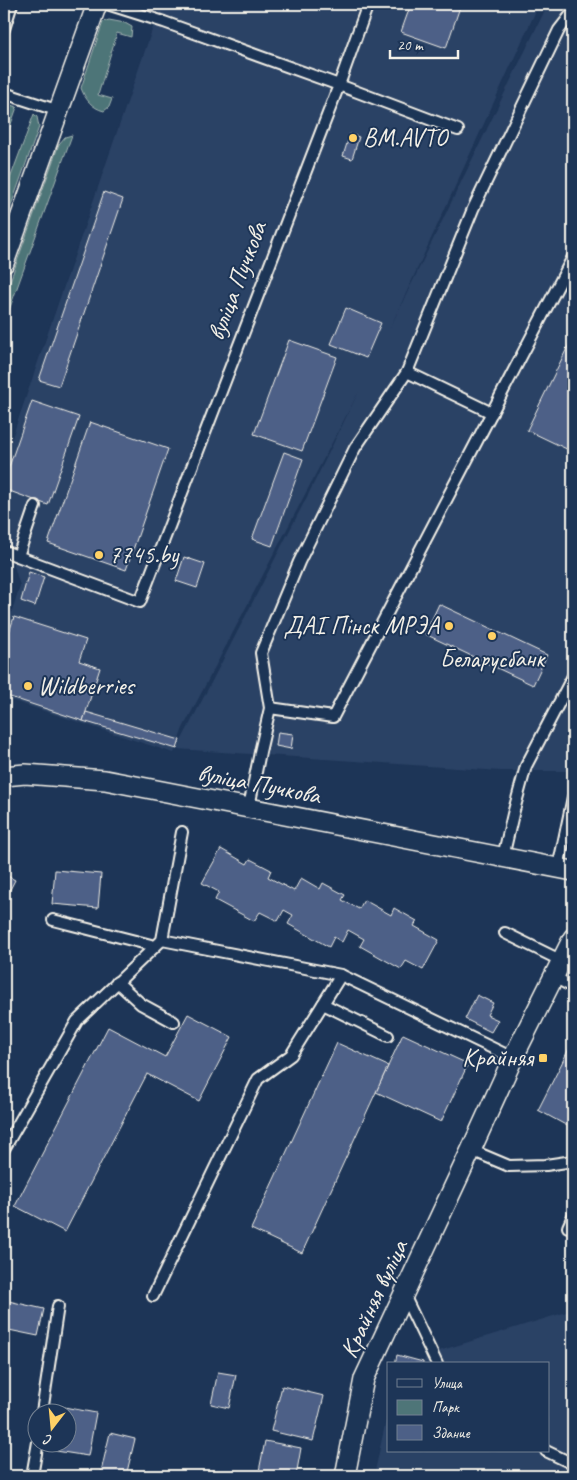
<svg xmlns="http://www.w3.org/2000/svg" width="577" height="1480" font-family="Caveat,sans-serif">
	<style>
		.built { fill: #2b4265 }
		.green { fill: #4e7578; stroke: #a1b3b0 }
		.building { fill: #4d6087; stroke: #f4f1e8 }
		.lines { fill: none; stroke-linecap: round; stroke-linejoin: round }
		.service-casing { stroke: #f4f1e8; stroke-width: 14 }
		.minor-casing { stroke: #f4f1e8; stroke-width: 22 }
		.service { stroke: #1d3557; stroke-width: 10 }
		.minor { stroke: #1d3557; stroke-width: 19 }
		.poi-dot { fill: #ffd166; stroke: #1d3557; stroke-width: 2 }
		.labels { text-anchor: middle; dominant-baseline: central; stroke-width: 4; stroke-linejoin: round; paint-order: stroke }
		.poi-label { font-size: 25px; fill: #f4f1e8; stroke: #1d3557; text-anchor: start }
		.street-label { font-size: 25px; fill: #f4f1e8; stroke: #1d3557 }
	</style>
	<rect width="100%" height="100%" fill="#1d3557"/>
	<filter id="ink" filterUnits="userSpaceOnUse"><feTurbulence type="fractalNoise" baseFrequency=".02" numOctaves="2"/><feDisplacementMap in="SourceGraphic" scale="10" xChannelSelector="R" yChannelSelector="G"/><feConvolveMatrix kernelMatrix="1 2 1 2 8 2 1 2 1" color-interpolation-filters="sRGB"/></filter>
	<g filter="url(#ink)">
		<!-- built -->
		<g class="built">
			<polygon points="161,4 539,4 390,328 548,4 573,4 573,771 501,771 177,749 311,489 359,391 183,728 174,753 4,698 4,635 20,586 4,532 4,461"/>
			<polygon points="573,1310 573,1476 374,1476 388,1411 388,1451 548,1451 548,1364 423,1364 426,1355"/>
		</g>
		<!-- green -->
		<g class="green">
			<path d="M109 20 125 23 132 27 131 37 117 33 98 95 112 99 109 107 104 111C92 108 85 99 81 88L103 22Z"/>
			<polygon points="4,103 17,107 4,144"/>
			<polygon points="34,114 37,117 39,127 4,225 4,195"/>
			<polygon points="72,135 4,324 4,298 59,144 65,137"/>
		</g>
		<!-- building -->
		<g class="building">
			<polygon points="411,4 461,4 446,48 401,32"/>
			<polygon points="350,134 359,137 352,159 343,156"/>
			<polygon points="104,192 123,199 59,386 39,380"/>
			<polygon points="346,308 381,323 366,358 331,344"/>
			<polygon points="573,336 573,452 527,430"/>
			<polygon points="289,340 337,357 302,451 254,434"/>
			<polygon points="32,401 79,417 48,505 4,489 4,481"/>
			<polygon points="90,422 168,449 126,570 48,543"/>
			<polygon points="284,452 303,459 272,546 252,539"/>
			<polygon points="184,557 205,564 197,588 176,581"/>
			<polygon points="29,572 44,577 35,606 21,601"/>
			<polygon points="439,604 547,655 533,685 425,634"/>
			<polygon points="14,617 86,640 79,661 100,668 83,721 4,695 4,648"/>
			<polygon points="86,712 180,740 177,749 83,721"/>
			<polygon points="278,732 293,734 291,749 276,746"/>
			<polygon points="221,849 247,864 250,859 271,870 268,877 294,891 301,878 320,889 323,883 345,895 342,900 359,909 364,900 391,915 394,908 417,921 414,926 439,940 423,970 406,961 401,969 360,946 364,939 348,930 342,942 334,937 329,947 288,924 293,915 284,910 278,921 260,912 254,921 215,900 219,892 202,883"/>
			<polygon points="55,870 101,874 98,908 52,904"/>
			<polygon points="4,874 15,880 4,901"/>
			<polygon points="477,995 493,1003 487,1015 498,1020 491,1032 465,1019"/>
			<polygon points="188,1014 232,1037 199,1101 147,1074 65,1232 15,1206 108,1027 165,1057"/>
			<polygon points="403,1034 468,1064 441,1122 376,1092"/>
			<polygon points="573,1041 573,1129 538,1110"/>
			<polygon points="337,1043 388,1066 302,1253 251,1229"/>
			<polygon points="4,1300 44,1309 38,1336 4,1329"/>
			<polygon points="397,1355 423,1362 423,1364 395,1364"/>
			<polygon points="4,1363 8,1364 4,1388"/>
			<polygon points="218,1372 236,1375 229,1408 211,1404"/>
			<polygon points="282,1386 324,1396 313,1441 271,1431"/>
			<polygon points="64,1407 96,1413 88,1456 56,1451 58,1442 68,1442 68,1412 63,1412"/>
			<polygon points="110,1433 135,1439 126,1476 100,1476"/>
			<polygon points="265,1441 301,1448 296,1476 258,1476"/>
		</g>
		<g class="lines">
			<!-- service casing -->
			<g class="service-casing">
				<g id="service">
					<polyline points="368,4 339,85 458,130"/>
					<polyline points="4,29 12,4"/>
					<polyline points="4,93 59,111"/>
					<polyline points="407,372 473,209 559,30 573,12"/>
					<polyline points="4,551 140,602 339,85 164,22 107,4"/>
					<polyline points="18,556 35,506"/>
					<polyline points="270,708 333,717 573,257"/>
					<polyline points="249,807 260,752 270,708 261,653 299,562 355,448 407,372 492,413"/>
					<polyline points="503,857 513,814 526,766 573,676"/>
					<polyline points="558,868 573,797"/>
					<polyline points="53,920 155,946"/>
					<polyline points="505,933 562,961"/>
					<polyline points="162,940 341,975 513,1058"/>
					<polyline points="554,977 573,987"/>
					<polyline points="117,982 141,1004 174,1022"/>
					<polyline points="323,1004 388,1036"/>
					<polyline points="4,1149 77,1021 162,940 182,832"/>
					<polyline points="471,1150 509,1166 546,1165 573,1161"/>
					<polyline points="568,1227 573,1216"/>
					<polyline points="404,1295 437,1364"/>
					<polyline points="153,1296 258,1079 291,1055 341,975"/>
					<polyline points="42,1412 58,1306"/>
					<polyline points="546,1451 573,1464"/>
					<polyline points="32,1476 38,1442"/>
				</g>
			</g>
			<!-- minor casing -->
			<g class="minor-casing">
				<g id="minor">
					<polyline points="4,263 97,4"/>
					<polyline points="4,776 25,774 105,780 573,871"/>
					<polyline points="345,1476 364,1379 471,1150 513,1058 573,938"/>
				</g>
			</g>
			<!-- service -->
			<use href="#service" class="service"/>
			<!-- minor -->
			<use href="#minor" class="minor"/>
		</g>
	</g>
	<!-- markers -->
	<g class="poi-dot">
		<circle cx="353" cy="138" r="5"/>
		<circle cx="99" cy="555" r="5"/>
		<circle cx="449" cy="626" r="5"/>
		<circle cx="492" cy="636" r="5"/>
		<circle cx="28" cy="686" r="5"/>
		<rect x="538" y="1053" width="10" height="10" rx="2.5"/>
	</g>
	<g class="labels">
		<!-- poi labels -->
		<g class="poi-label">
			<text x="363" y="138">BM.AVTO</text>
			<text x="109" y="555">7745.by</text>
			<text x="439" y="626" text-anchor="end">ДАІ Пінск МРЭА</text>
			<text x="492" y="659" text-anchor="middle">Беларусбанк</text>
			<text x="38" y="686">Wildberries</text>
			<text x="533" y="1058" text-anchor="end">Крайняя</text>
		</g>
		<!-- street labels -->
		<g class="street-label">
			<text transform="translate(237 281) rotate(-69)">вуліца Пучкова</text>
			<text transform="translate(259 784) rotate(11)">вуліца Пучкова</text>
			<text transform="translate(374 1299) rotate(-65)">Крайняя вуліца</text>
		</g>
	</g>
	<!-- margin -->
	<rect width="577" height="1480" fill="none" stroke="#1d3557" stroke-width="20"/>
	<rect x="10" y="10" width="557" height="1460" fill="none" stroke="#f4f1e8" stroke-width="2" filter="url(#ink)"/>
	<!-- legend -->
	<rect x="387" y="1362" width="162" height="90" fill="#1d3557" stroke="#738091"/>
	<rect x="397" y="1379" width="25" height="8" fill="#1d3557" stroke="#738091"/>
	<text x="432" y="1388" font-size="15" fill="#f4f1e8">Улица</text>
	<rect x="397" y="1400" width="25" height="15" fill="#4e7578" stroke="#738091"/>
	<text x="432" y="1412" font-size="15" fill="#f4f1e8">Парк</text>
	<rect x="397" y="1425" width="25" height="15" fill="#4d6087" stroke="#738091"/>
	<text x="432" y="1438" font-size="15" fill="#f4f1e8">Здание</text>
	<!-- north arrow -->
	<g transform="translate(52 1428) rotate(196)"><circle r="24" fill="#1d3557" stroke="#738091"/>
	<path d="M0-4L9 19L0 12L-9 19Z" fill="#ffd166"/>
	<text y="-8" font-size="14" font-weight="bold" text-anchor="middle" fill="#f4f1e8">С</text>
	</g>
	<!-- scale -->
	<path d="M390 50v8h68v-8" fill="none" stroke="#f4f1e8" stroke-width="2.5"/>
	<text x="397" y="50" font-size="15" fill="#f4f1e8" stroke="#1d3557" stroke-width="4" paint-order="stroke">20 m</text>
</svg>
